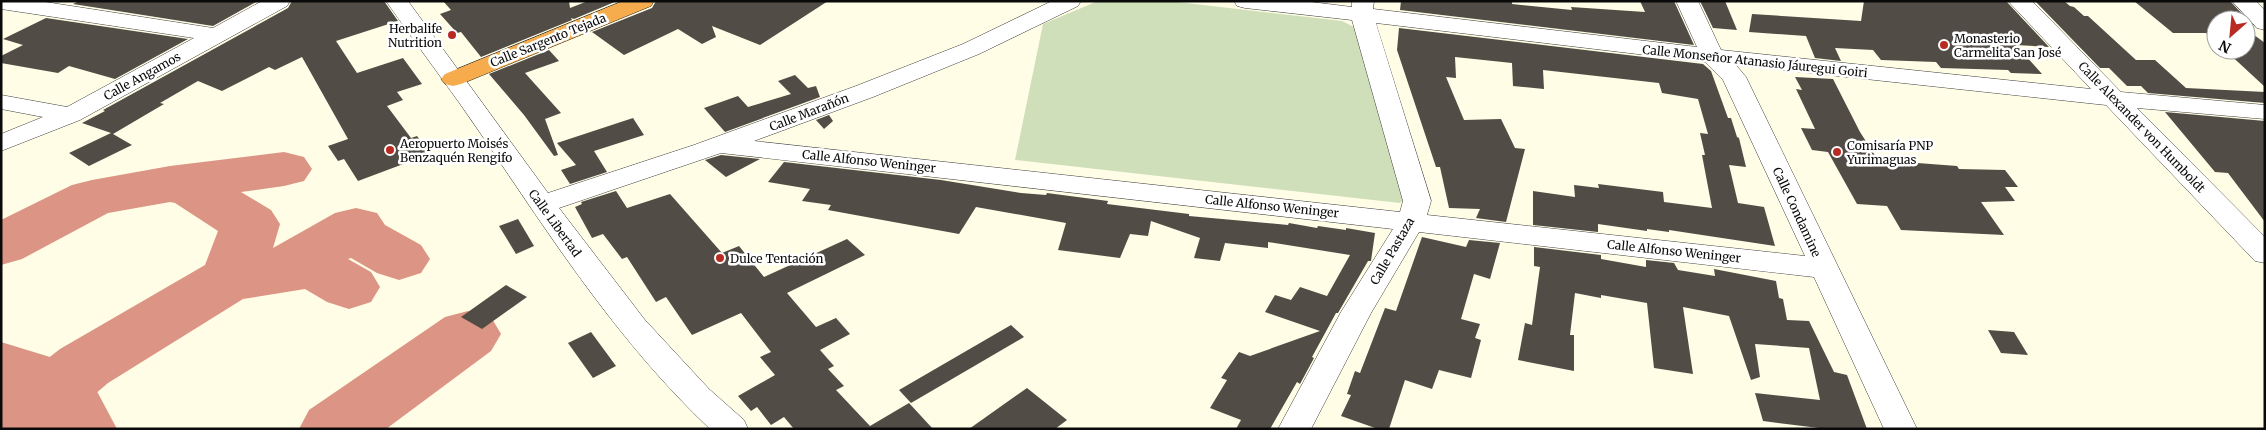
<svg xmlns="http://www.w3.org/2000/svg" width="2266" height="430" font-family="Merriweather,serif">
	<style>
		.cemetery { fill: #cfdfba }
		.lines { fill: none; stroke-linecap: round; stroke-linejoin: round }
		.taxiway { fill: #dc9484; fill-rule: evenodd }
		.runway { fill: #dc9484; fill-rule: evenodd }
		.building { fill: #524c46 }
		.minor-casing { stroke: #3d3d3d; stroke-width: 1 }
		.highway-casing { stroke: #1b1b1b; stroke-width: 1 }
		.minor { fill: #fff; fill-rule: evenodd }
		.highway { fill: #f6ac4d; fill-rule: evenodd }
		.poi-dot { fill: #b92a22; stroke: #fff; stroke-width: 2 }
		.labels { text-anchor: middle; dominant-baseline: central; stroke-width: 5; stroke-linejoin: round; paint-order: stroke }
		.poi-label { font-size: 12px; fill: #0a0a0a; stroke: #fff; text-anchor: start }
		.street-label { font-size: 12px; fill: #0a0a0a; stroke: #fff }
	</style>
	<rect width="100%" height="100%" fill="#fffde6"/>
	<!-- cemetery -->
	<polygon class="cemetery" points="1098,1 1169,1 1342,21 1354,27 1408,196 1400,203 1015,160 1043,24"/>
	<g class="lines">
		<!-- taxiway -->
		<g class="taxiway">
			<polygon points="284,152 304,157 312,169 304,181 284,186 241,192 271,210 280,224 273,248 335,213 356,208 377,213 385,225 421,245 430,259 421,273 399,280 377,273 351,258 348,259 371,272 380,287 371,302 349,309 327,302 305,289 243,299 108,383 81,406 77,414 76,429 6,429 7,414 33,370 60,349 205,265 218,231 175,203 170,202 108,213 22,259 1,265 1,220 72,185 92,180 170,166"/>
			<polygon points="468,311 491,317 501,334 491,351 386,429 299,429 309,410 445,317"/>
		</g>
		<!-- runway -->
		<polygon class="runway" points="1,342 63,361 91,380 117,429 1,429"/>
	</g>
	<!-- building -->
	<g class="building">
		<polygon points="79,1 258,1 213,26 73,4"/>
		<polygon points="292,1 384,1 398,21 336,41 357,73 403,58 422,84 397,92 403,100 387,106 411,138 417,136 430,154 358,181 344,159 338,161 328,146 348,139 302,57 275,70 269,67 222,91 198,81 160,103 164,104 113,134 132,145 89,166 69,153 111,133 82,123 105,111 103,110 288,8"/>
		<polygon points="443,1 569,1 570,8 588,1 617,1 574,19 571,18 572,20 481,57 461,32 457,33 440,14 451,10"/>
		<polygon points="656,1 828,1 760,45 712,26 716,37 702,44 678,29 624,55 592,32 652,8"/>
		<polygon points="1401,1 1512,1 1512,4 1572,10 1571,7 1645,12 1640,1 1674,1 1694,45 1400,10"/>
		<polygon points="1700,1 1725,1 1737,30 1713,28"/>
		<polygon points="1864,1 2006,1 2049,47 2016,45 2042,74 2011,73 2008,70 1941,68 1936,62 1881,60 1873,50 1835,48 1841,61 1815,58 1806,36 1749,32 1752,14 1861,21"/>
		<polygon points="2035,1 2064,1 2070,6 2074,7 2084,16 2088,16 2136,60 2155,60 2186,88 2265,92 2265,103 2148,93 2141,86 2127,86 2109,68 2100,68"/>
		<polygon points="2134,1 2230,1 2245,17 2229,17 2233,20 2216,20 2216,42 2206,33 2173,33"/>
		<polygon points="46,18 188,39 115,79 69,66 58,73 1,63 1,56 23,45 3,39"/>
		<polygon points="1399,28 1703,64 1711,71 1728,118 1731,118 1737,137 1739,138 1746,167 1729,165 1738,203 1764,207 1775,246 1669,230 1669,232 1647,229 1647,231 1598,224 1598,232 1533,225 1533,191 1575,197 1574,185 1599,188 1598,184 1663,192 1664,202 1712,208 1702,155 1705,155 1700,133 1708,134 1698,99 1662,93 1659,83 1543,70 1544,89 1513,86 1512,63 1455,57 1456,78 1446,77 1464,120 1501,119 1515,148 1525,149 1506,222 1476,218 1480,209 1449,208 1440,167 1436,167 1397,50"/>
		<polygon points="2246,29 2265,43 2265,87 2225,50 2246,50"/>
		<polygon points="549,50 559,61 525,73 561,113 545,119 558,155 554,156 524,115 489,74"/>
		<polygon points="795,75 808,88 816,86 820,97 725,132 704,108 738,96 748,107 791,94 778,81"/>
		<polygon points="1795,77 1833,79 1860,132 1878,160 1957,166 1959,169 2005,170 2018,187 2005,187 2015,201 1981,202 2004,235 1901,230 1887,206 1857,204 1828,152 1812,150 1801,128 1815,129 1796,89 1802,90"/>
		<polygon points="2165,112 2265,121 2265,222 2228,173 2215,172"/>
		<polygon points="829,115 833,121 824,129 816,120"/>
		<polygon points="633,118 644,135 594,151 607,172 570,184 561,170 576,165 557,143"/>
		<polygon points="721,155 760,159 726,177 705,160"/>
		<polygon points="784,162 941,180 1021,193 1046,195 1047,193 1108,201 1107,204 1189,214 1189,216 1288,225 1289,223 1317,228 1318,226 1346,230 1346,228 1375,233 1371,261 1368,261 1338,313 1336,313 1312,357 1314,358 1300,384 1297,382 1270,429 1236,429 1241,420 1210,408 1227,380 1221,378 1239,352 1250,356 1320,331 1265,312 1275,295 1291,300 1300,287 1327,296 1350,255 1268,242 1268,248 1225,243 1220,261 1194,258 1200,238 1151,221 1148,236 1130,234 1120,258 1058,250 1066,223 976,207 959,234 828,210 831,205 802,201 810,189 768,182"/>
		<polygon points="616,191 627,208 670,194 722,253 739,246 764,277 847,239 865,255 787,293 816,327 836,318 850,334 820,350 834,366 828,369 844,386 836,390 870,426 909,403 933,429 794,429 784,417 771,425 757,407 751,411 738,396 775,375 760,357 771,352 741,313 692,335 666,297 656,302 627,257 622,259 603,234 592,238 575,207 582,204 581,202"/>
		<polygon points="518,219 534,246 516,254 499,226"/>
		<polygon points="1422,237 1466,247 1469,240 1500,243 1490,279 1474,274 1461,319 1480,324 1475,338 1481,340 1471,378 1439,370 1432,389 1405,380 1389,429 1378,429 1341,416 1351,395 1347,394 1355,371 1360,373 1385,308 1396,311"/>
		<polygon points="1534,247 1601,255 1601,259 1646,267 1646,260 1674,263 1678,270 1715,276 1714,269 1776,281 1779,298 1783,299 1787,320 1809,321 1834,372 1847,375 1867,429 1827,429 1763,421 1755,393 1820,400 1809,348 1755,344 1760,377 1751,380 1729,316 1683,307 1693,374 1654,368 1647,303 1601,295 1601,298 1575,293 1570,335 1574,335 1574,371 1518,360 1525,323 1532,325 1540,267 1534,266"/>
		<polygon points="506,285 527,297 482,329 461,317"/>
		<polygon points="1011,325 1024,337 911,403 899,390"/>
		<polygon points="1988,330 2014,332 2028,355 2001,353"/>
		<polygon points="591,332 616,366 593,378 568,343"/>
		<polygon points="1027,388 1067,420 1055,429 969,429"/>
	</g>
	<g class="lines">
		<!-- minor casing -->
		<g class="minor-casing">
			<g id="minor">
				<polygon points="1,1 39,1 213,28 262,1 290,1 287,6 80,120 1,151 1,134 43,117 1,109 1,95 67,107 194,38 1,9"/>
				<path d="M386 1H408L548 193 694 145 856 86 963 44 1052 1H1081L1078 6 979 54 873 97 754 141 1400 212 1403 201 1352 20 1245 8 1237 6 1234 1H1303L1352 7V1H1374L1373 9 1697 47 1676 1H1698L1721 50 2091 89 2008 1H2032L2121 92 2265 105V119L2137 108 2265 237V263L2255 261 2106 105 1736 65 1746 77 1917 429H1884L1814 277 1419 232 1371 313 1311 429H1278L1341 312 1393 229 721 153 559 208 645 320 709 389 744 420 748 429H710C619 343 552 239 483 137 452 91 418 47 386 1ZM1376 23 1705 62 1723 80 1805 256 1427 215 1431 201Z"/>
				<polygon points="2232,1 2256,1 2265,10 2265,30 2257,28"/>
			</g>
		</g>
		<!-- highway casing -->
		<g class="highway-casing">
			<polygon id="highway" points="623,1 654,1 651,6 461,84 453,86 445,84 441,79 445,74"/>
		</g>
		<!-- minor -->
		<use href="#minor" class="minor"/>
		<!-- highway -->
		<use href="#highway" class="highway"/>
	</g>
	<!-- markers -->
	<g class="poi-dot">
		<circle cx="452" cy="35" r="5"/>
		<circle cx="1944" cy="45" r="5"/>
		<circle cx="390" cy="150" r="5"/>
		<circle cx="1837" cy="152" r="5"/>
		<circle cx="720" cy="258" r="5"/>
	</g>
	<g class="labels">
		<!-- poi labels -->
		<g class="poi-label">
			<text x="442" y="28" text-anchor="end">Herbalife<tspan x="442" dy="14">Nutrition</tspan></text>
			<text x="1954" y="38">Monasterio<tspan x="1954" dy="14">Carmelita San José</tspan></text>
			<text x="400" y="143">Aeropuerto Moisés<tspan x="400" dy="14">Benzaquén Rengifo</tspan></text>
			<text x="1847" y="145">Comisaría PNP<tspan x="1847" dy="14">Yurimaguas</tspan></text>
			<text x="730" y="258">Dulce Tentación</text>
		</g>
		<!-- street labels -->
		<g class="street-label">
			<text transform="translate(548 40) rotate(-22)">Calle Sargento Tejada</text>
			<text transform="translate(1755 61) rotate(6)">Calle Monseñor Atanasio Jáuregui Goiri</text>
			<text transform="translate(142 76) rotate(-29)">Calle Angamos</text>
			<text transform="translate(809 112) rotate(-21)">Calle Marañón</text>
			<text transform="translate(2142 127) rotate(46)">Calle Alexander von Humboldt</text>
			<text transform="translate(869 161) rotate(6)">Calle Alfonso Weninger</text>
			<text transform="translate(1272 206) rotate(6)">Calle Alfonso Weninger</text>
			<text transform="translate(1797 212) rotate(65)">Calle Condamine</text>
			<text transform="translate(555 223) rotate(54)">Calle Libertad</text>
			<text transform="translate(1392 251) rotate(-60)">Calle Pastaza</text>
			<text transform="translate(1674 251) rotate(6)">Calle Alfonso Weninger</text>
		</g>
	</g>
	<!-- border -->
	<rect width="2266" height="430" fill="none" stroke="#0a0a0a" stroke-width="5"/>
	<!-- north arrow -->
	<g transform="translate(2231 35) rotate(207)"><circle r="24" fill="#ffffff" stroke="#9d9d9d"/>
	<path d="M0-4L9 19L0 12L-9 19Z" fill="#b92a22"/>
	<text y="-8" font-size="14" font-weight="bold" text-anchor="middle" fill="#0a0a0a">N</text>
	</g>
</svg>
